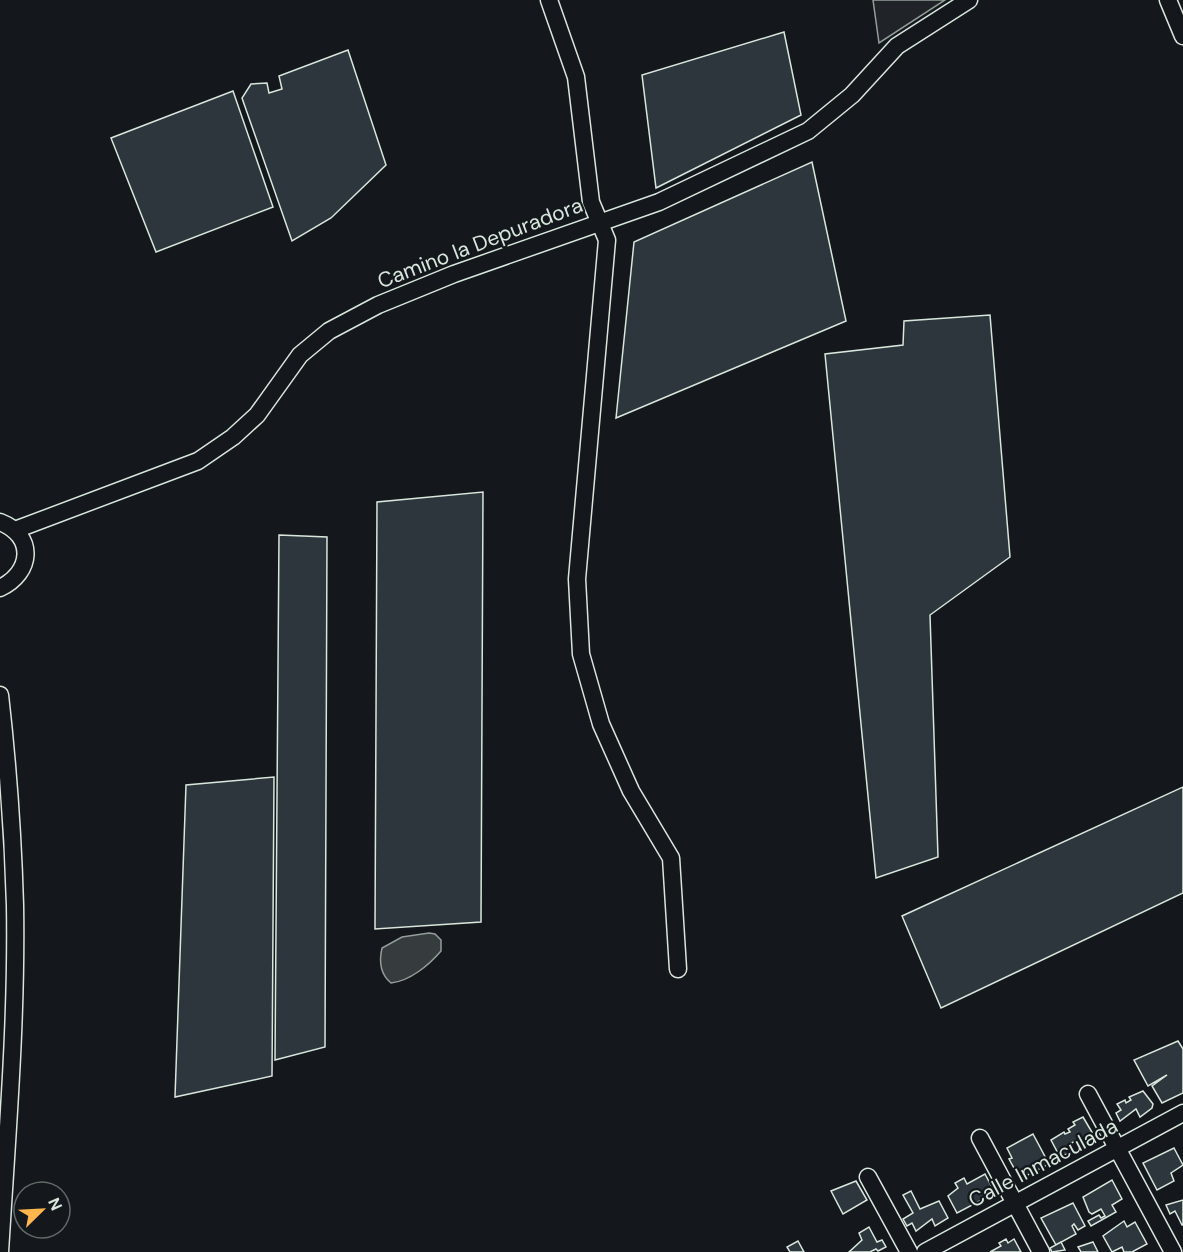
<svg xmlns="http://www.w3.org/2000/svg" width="1183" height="1252" font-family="'DM Sans',sans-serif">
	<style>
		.green { fill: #202428; stroke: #939e99; stroke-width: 1.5 }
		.water { fill: #363b3e; stroke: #939e99; stroke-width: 1.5 }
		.building { fill: #2c363c; stroke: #d8e6dc; stroke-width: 1.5 }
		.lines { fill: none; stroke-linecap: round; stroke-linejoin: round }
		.minor-casing { stroke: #d8e6dc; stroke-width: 19 }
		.minor { stroke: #14181c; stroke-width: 16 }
		.labels { text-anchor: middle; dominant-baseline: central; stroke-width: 4.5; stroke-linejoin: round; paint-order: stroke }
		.street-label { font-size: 21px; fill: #d8e6dc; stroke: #14181c }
	</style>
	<rect width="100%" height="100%" fill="#14181c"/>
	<!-- green -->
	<polygon class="green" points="873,0 945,0 879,43"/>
	<!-- water -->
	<path class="water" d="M429 933 435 934 441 940V951C429 965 410 981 391 983 380 974 379 961 382 948L402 937Z"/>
	<!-- building -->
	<g class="building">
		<polygon points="784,32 801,115 656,188 642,75"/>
		<polygon points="348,50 386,165 331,218 292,241 242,98 251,84 267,83 269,93 282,89 279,76"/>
		<polygon points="233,91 273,207 156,252 111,138"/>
		<polygon points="812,162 846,321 616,418 634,242"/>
		<polygon points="990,315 1010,557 930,615 938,857 876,878 825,354 903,345 904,321"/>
		<polygon points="483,492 481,922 375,929 377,502"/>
		<polygon points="279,535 327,537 325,1047 275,1060"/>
		<polygon points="274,777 272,1076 175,1097 186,785"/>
		<polygon points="1183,787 1183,893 941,1008 902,916"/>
		<polygon points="1178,1041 1183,1049 1183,1093 1162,1103 1152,1086 1167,1075 1148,1086 1134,1060"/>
		<polygon points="1143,1091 1153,1104 1152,1108 1140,1117 1136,1109 1120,1121 1116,1113 1121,1110 1117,1104 1125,1100 1126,1103 1131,1100 1129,1097"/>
		<polygon points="1083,1117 1096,1139 1091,1142 1088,1137 1079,1141 1078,1139 1070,1144 1074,1151 1060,1157 1051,1140 1064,1132 1065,1134 1070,1132 1068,1129 1075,1125 1073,1122"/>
		<polygon points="1033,1134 1049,1164 1020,1179 1009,1159 1012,1158 1007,1148"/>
		<polygon points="1174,1148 1183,1165 1171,1173 1174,1181 1157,1190 1143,1163"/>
		<polygon points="985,1174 995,1193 957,1213 948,1196 958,1188 955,1183 964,1178 967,1184"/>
		<polygon points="1112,1180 1122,1199 1112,1205 1116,1212 1091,1226 1088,1221 1099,1215 1101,1218 1105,1216 1101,1209 1092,1214 1089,1212 1083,1197"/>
		<polygon points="856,1181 867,1200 843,1214 831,1191"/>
		<polygon points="911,1191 920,1209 939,1201 948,1218 935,1226 932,1219 916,1231 912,1223 907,1226 903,1219 913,1213 903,1195"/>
		<polygon points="1183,1200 1183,1225 1182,1225 1175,1211 1170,1214 1166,1205"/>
		<polygon points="1073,1203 1085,1226 1078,1230 1074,1224 1072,1226 1076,1234 1056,1245 1041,1218"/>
		<polygon points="1124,1221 1127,1227 1135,1222 1147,1244 1132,1252 1124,1252 1122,1247 1112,1252 1103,1236"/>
		<polygon points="869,1227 877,1242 882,1240 886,1247 878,1251 876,1249 870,1252 849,1252 862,1240 859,1233"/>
		<polygon points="1006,1239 1008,1243 1014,1239 1021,1252 990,1252 1001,1246 999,1243"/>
		<polygon points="798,1241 804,1252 790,1252 787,1247"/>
		<polygon points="1061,1242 1065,1250 1052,1252 1050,1248"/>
		<polygon points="1093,1242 1098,1252 1081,1252 1078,1247"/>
	</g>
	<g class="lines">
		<!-- minor casing -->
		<g class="minor-casing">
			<g id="minor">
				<polyline points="549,0 576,77 591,202 607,240 577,579 581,654 601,724 631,791 671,858 678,969"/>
				<polyline points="1168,0 1183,36"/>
				<path d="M0 522C36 536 32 573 0 588"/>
				<polyline points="15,530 198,461 233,437 257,415 300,355 329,331 378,305 454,274 659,202 808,131 852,95 897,46 969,0"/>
				<path d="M0 695C8 765 13 835 15 905 17 1020 7 1137 0 1252"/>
				<polyline points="1088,1094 1173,1252"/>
				<polyline points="980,1138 1041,1252"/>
				<polyline points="868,1177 909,1252"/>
				<polyline points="925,1252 1183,1113"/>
			</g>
		</g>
		<!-- minor -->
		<use href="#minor" class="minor"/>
	</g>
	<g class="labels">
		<!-- street labels -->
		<g class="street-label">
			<text transform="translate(480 243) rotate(-21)">Camino la Depuradora</text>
			<text transform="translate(1043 1163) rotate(-28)">Calle Inmaculada</text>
		</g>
	</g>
	<!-- north arrow -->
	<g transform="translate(42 1210) rotate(66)"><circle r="28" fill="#14181c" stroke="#626a69" stroke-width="1.5"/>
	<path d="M0-4.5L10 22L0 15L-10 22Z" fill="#ffb74d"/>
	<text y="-9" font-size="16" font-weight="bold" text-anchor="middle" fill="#d8e6dc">N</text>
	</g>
</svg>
